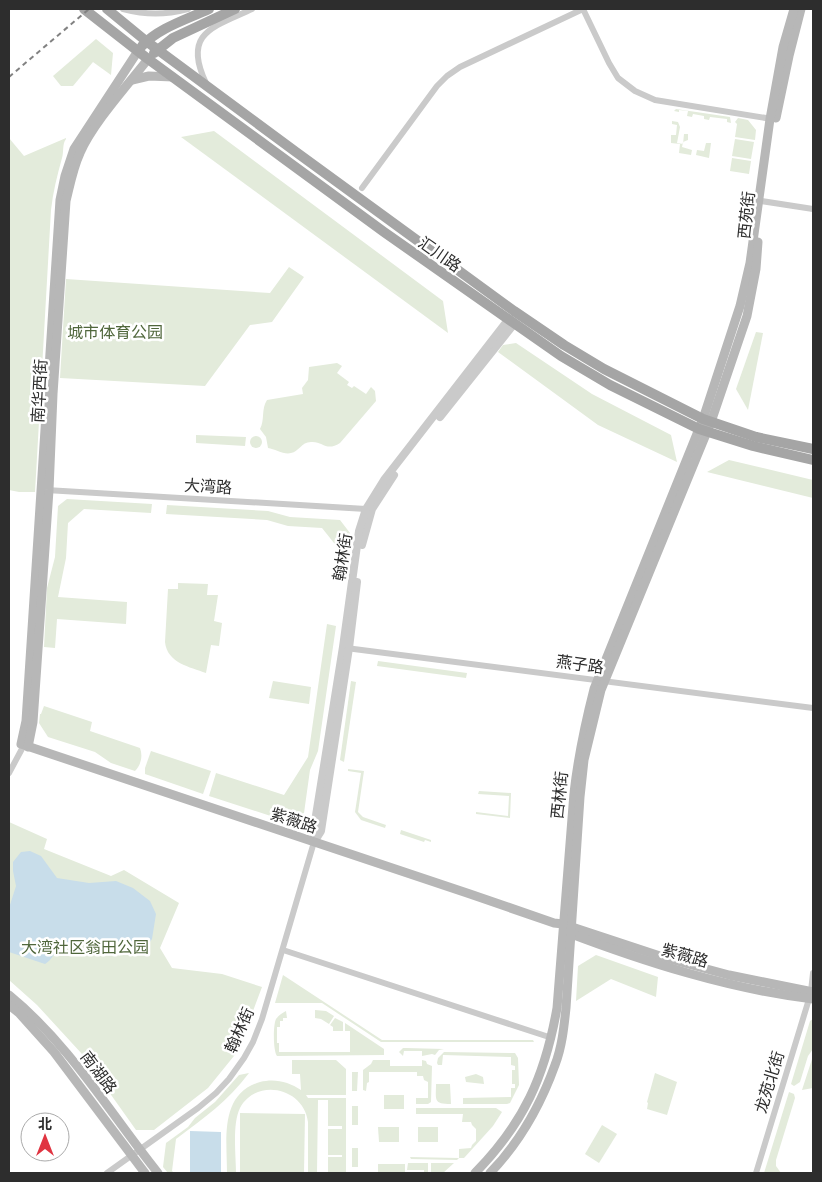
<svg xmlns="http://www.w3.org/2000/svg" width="822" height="1182" font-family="Quicksand,'Noto Sans SC',sans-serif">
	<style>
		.green { fill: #e3ebdb }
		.water { fill: #c8ddea }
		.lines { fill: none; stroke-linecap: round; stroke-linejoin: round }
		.minor { stroke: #cacaca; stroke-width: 6 }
		.tertiary { stroke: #cacaca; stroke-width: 8 }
		.secondary { stroke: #b7b7b7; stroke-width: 9 }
		.primary { stroke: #a5a5a5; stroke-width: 10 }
		.rail { stroke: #828282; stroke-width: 2; stroke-dasharray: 5 4; stroke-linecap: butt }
		.labels { text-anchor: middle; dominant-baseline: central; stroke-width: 5; stroke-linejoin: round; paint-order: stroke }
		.street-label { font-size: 16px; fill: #2d2d2d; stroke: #fff }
		.park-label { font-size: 16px; fill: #50673c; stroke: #fff }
	</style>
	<rect width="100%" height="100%" fill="#fff"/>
	<!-- green -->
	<g class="green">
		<polygon points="96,39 113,53 111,75 93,62 73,86 61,86 53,76"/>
		<polygon points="676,109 730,117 731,123 727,122 727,119 710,117 709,120 704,119 704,116 693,114 692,117 687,116 688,111 679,110 679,112 674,111"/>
		<polygon points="738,118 748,120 756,130 755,140 735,137 737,124 735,122"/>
		<polygon points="672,121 678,122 680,127 677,143 683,144 684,134 688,134 688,140 683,142 682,147 692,150 691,155 679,153 680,144 671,143 671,135 676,135 677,125 672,124"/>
		<polygon points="214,131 443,301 448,333 181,137"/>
		<path d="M9 138 24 156 66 138V139C62 144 64 152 62 158 57 176 53 192 51 210L35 492H19L9 490Z"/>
		<polygon points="735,139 754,142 751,159 732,156"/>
		<polygon points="706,143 711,143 709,158 696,155 697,150 704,151"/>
		<polygon points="732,158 751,161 749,174 730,171"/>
		<polygon points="289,267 304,277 272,322 250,325 205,386 60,378 66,279 270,293"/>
		<polygon points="756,332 763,333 748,410 736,389"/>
		<polygon points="516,343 592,394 671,435 677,462 598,425 498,352 503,345"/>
		<path d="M337 363 342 366 337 373 349 382 347 385 352 388 354 386 366 394 371 387 375 391 376 401 340 443C326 452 323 441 311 442 301 442 299 452 291 453 284 455 275 449 268 448L266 437 260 429C265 420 261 409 267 400L303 394 302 388 308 380 309 367Z"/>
		<polygon points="196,435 246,437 245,446 196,443"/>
		<circle cx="256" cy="442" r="6"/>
		<polygon points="729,460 813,480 813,498 707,472"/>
		<polygon points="67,499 152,504 151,513 84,509 68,523 66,558 58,597 127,602 126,624 57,619 55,648 44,647 47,588 55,557 58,506"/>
		<polygon points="167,505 268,511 290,517 340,520 350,533 345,571 335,569 338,548 322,528 288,526 267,520 166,514"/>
		<path d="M178 583 208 584 207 595H218L214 621 222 623 219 646 211 645 206 673C190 667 167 663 165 642L168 589H178Z"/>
		<polygon points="327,624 336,626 318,751 310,770 304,813 286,821 209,796 216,773 284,795 308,757"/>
		<polygon points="378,661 467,673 466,678 377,666"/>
		<polygon points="273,681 311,687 309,704 269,698"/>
		<polygon points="351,681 356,682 344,762 340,760"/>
		<path d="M44 706 92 722 90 731 140 748C143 756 141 765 135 771L111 763 95 752 48 737 39 723 40 714H41Z"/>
		<polygon points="151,751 211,771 203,794 145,774 145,768"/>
		<polygon points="348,769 364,771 358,812 363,817 386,825 385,828 361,820 355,812 361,773 348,771"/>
		<polygon points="479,791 511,793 510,818 476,814 476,812 508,816 509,796 478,794"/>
		<polygon points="9,822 47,839 44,849 111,876 124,870 179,903 160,948 172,968 222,974 262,987 238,1051 208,1088 154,1130 136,1130 82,1054 37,1005 9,980"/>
		<polygon points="401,830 431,840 431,842 425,840 424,842 400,834"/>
		<polygon points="596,955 658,977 656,997 611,979 576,1001 578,966"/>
		<polygon points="283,975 382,1040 533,1040 534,1042 381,1042 322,1003 275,1003"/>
		<polygon points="315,1010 326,1011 334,1016 329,1024 321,1019 315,1018"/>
		<path d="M286 1011 287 1018H283V1021H280V1027H277V1043H279V1052H350V1031H345V1023L384 1049V1055L277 1056C273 1051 273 1025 276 1019 279 1015 282 1013 286 1011Z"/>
		<polygon points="335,1018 343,1022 343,1031 333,1031 333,1027 330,1025"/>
		<polygon points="813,1019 813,1049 808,1056 800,1082 794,1086 791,1084 810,1021"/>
		<polygon points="403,1048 406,1048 444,1049 439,1050 435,1055 432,1054 422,1056 422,1051 404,1051 403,1056 399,1052"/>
		<polygon points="444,1052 515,1053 518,1058 519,1085 510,1103 507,1104 463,1104 463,1098 511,1097 511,1088 515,1088 515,1084 512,1084 512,1070 515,1070 515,1066 511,1065 511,1057 443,1055 442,1065 438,1065 437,1063 438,1058"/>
		<polygon points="813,1056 812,1062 813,1088 802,1090"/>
		<path d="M292 1060H336L346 1069V1095H306L308 1098H346V1173H328V1157H342V1155H328V1129H342V1126H328V1100H318L317 1173H308V1122C304 1088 257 1077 240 1108 232 1124 236 1156 236 1173H227C227 1140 219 1094 260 1082 275 1078 289 1082 301 1090L300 1074H292Z"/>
		<polygon points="373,1060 390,1060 390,1066 422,1066 422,1060 426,1061 427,1064 432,1066 431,1102 428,1104 416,1104 416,1098 428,1098 428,1082 424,1080 423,1076 417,1076 417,1072 369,1072 369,1082 367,1083 366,1091 363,1090 363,1070 371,1064"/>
		<polygon points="352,1072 358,1072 357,1091 352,1091"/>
		<path d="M249 1073C228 1101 204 1118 176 1139L172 1171 174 1173H168L163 1167 166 1143 188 1127 195 1118 215 1102 239 1075Z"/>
		<polygon points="655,1073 677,1082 667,1115 647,1109 648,1103 647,1102"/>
		<polygon points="476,1074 483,1077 484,1084 466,1082 465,1077"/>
		<path d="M436 1084H450L451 1104C433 1104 436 1100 436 1084Z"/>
		<polygon points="789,1092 794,1094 795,1098 776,1160 776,1166 781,1173 764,1173"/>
		<rect x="384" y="1095" width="20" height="14"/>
		<rect x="352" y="1106" width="6" height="19"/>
		<polygon points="416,1108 496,1108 502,1112 493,1126 464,1158 459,1158 457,1160 411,1159 410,1157 459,1158 459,1149 471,1148 472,1145 476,1141 476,1129 472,1125 471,1122 462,1122 463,1114 416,1114"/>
		<polygon points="240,1113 305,1114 304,1173 240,1173"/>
		<polygon points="602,1125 617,1134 599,1163 585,1154"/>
		<polygon points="378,1127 399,1127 399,1142 379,1142"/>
		<rect x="418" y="1127" width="20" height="15"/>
		<rect x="352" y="1148" width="6" height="19"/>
		<polygon points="408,1163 428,1163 428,1173 424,1173 424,1170 407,1170"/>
		<polygon points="431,1163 454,1163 443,1173 431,1173"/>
		<rect x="378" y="1164" width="27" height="9"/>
	</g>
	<!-- water -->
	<g class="water">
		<path d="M30 851 41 856 57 878 89 883 116 881 133 888 150 901 156 914 152 939 147 946C135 945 123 946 112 945 95 944 76 939 61 948 54 952 52 960 45 964L9 952V908L16 886 13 871V862L21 852Z"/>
		<polygon points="190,1131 221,1132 221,1173 190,1173"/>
	</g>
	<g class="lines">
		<!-- minor -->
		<g class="minor">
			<path d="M123 9C146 15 165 15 188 9"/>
			<polyline points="583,9 609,63 618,78 635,91 655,100 772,119"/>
			<path d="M206 83C182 33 213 27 252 9"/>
			<polyline points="362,188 437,86 447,76 460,67 583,9"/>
			<polyline points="761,201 813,209"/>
			<polyline points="46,490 366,509 370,511"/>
			<polyline points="346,648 813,708"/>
			<polyline points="9,773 24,745"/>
			<polyline points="283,950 552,1038"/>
			<polyline points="811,991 813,973"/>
			<polyline points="107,1173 198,1108 216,1093 229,1079 244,1058 253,1042 262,1019 314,842"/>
			<polyline points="756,1173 809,999"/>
		</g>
		<!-- tertiary -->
		<g class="tertiary">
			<polyline points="440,417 514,324"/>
			<polyline points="362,545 372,509 394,475"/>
			<polyline points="314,842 314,828 343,647 359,531 366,509 384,480 508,320"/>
			<polyline points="314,842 321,831 349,648 357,582"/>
		</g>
		<!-- secondary -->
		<g class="secondary">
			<polyline points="138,51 74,149 65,176 60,200 26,721 21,744 470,894 554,923 563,924 666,958 729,975 813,992"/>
			<polyline points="132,80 149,76 173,77"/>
			<polyline points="776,118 789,56 801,9"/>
			<path d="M28 747 33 722 49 490 53 394 66 201C70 185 73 168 80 153 93 123 127 86 148 59"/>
			<path d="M566 932C645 962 729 989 813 999"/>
			<path d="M9 995C69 1044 110 1113 158 1173"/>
			<polyline points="9,1005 19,1013 54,1052 145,1173"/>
			<path d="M475 1173C524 1123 545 1076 557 1008L574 793C578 758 585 724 594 689L703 419 740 306 750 263 770 119 783 47 794 9"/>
			<path d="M490 1173C519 1143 541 1104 555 1065 562 1047 564 1027 566 1008L580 797 584 760 601 690 711 422 747 316 756 269 758 242"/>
		</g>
		<!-- primary -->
		<g class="primary">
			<polyline points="84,9 148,59 384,232 561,356 610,385 699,429 753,446 813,460"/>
			<polyline points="107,9 146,41 296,152 514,311 564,345 604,369 703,419 756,437 813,449"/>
			<path d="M142 46C158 28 188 19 209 9"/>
			<polyline points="154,53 173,38 235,9"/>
		</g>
		<!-- rail -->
		<polyline class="rail" points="9,77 89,9"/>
	</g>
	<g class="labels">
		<!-- street labels -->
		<g class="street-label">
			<text transform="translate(746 215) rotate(-84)">西苑街</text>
			<text transform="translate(440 254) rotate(35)">汇川路</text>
			<text transform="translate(39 391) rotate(-87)">南华西街</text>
			<text transform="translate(208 486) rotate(3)">大湾路</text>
			<text transform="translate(342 557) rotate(-81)">翰林街</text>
			<text transform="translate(580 664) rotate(8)">燕子路</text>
			<text transform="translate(559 795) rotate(-84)">西林街</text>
			<text transform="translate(294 820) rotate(18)">紫薇路</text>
			<text transform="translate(685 955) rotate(16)">紫薇路</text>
			<text transform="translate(239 1030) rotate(-66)">翰林街</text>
			<text transform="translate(99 1072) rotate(53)">南湖路</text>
			<text transform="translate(769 1082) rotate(-73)">龙苑北街</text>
		</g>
		<!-- park labels -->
		<g class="park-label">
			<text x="115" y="332">城市体育公园</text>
			<text x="85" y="947">大湾社区翁田公园</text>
		</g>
	</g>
	<!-- border -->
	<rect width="822" height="1182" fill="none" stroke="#2d2d2d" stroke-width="20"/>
	<!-- north arrow -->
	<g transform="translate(45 1137)"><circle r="24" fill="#ffffff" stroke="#ababab"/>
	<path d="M0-4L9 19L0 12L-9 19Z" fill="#e03441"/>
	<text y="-8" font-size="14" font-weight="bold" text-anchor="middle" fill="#2d2d2d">北</text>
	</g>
</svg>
